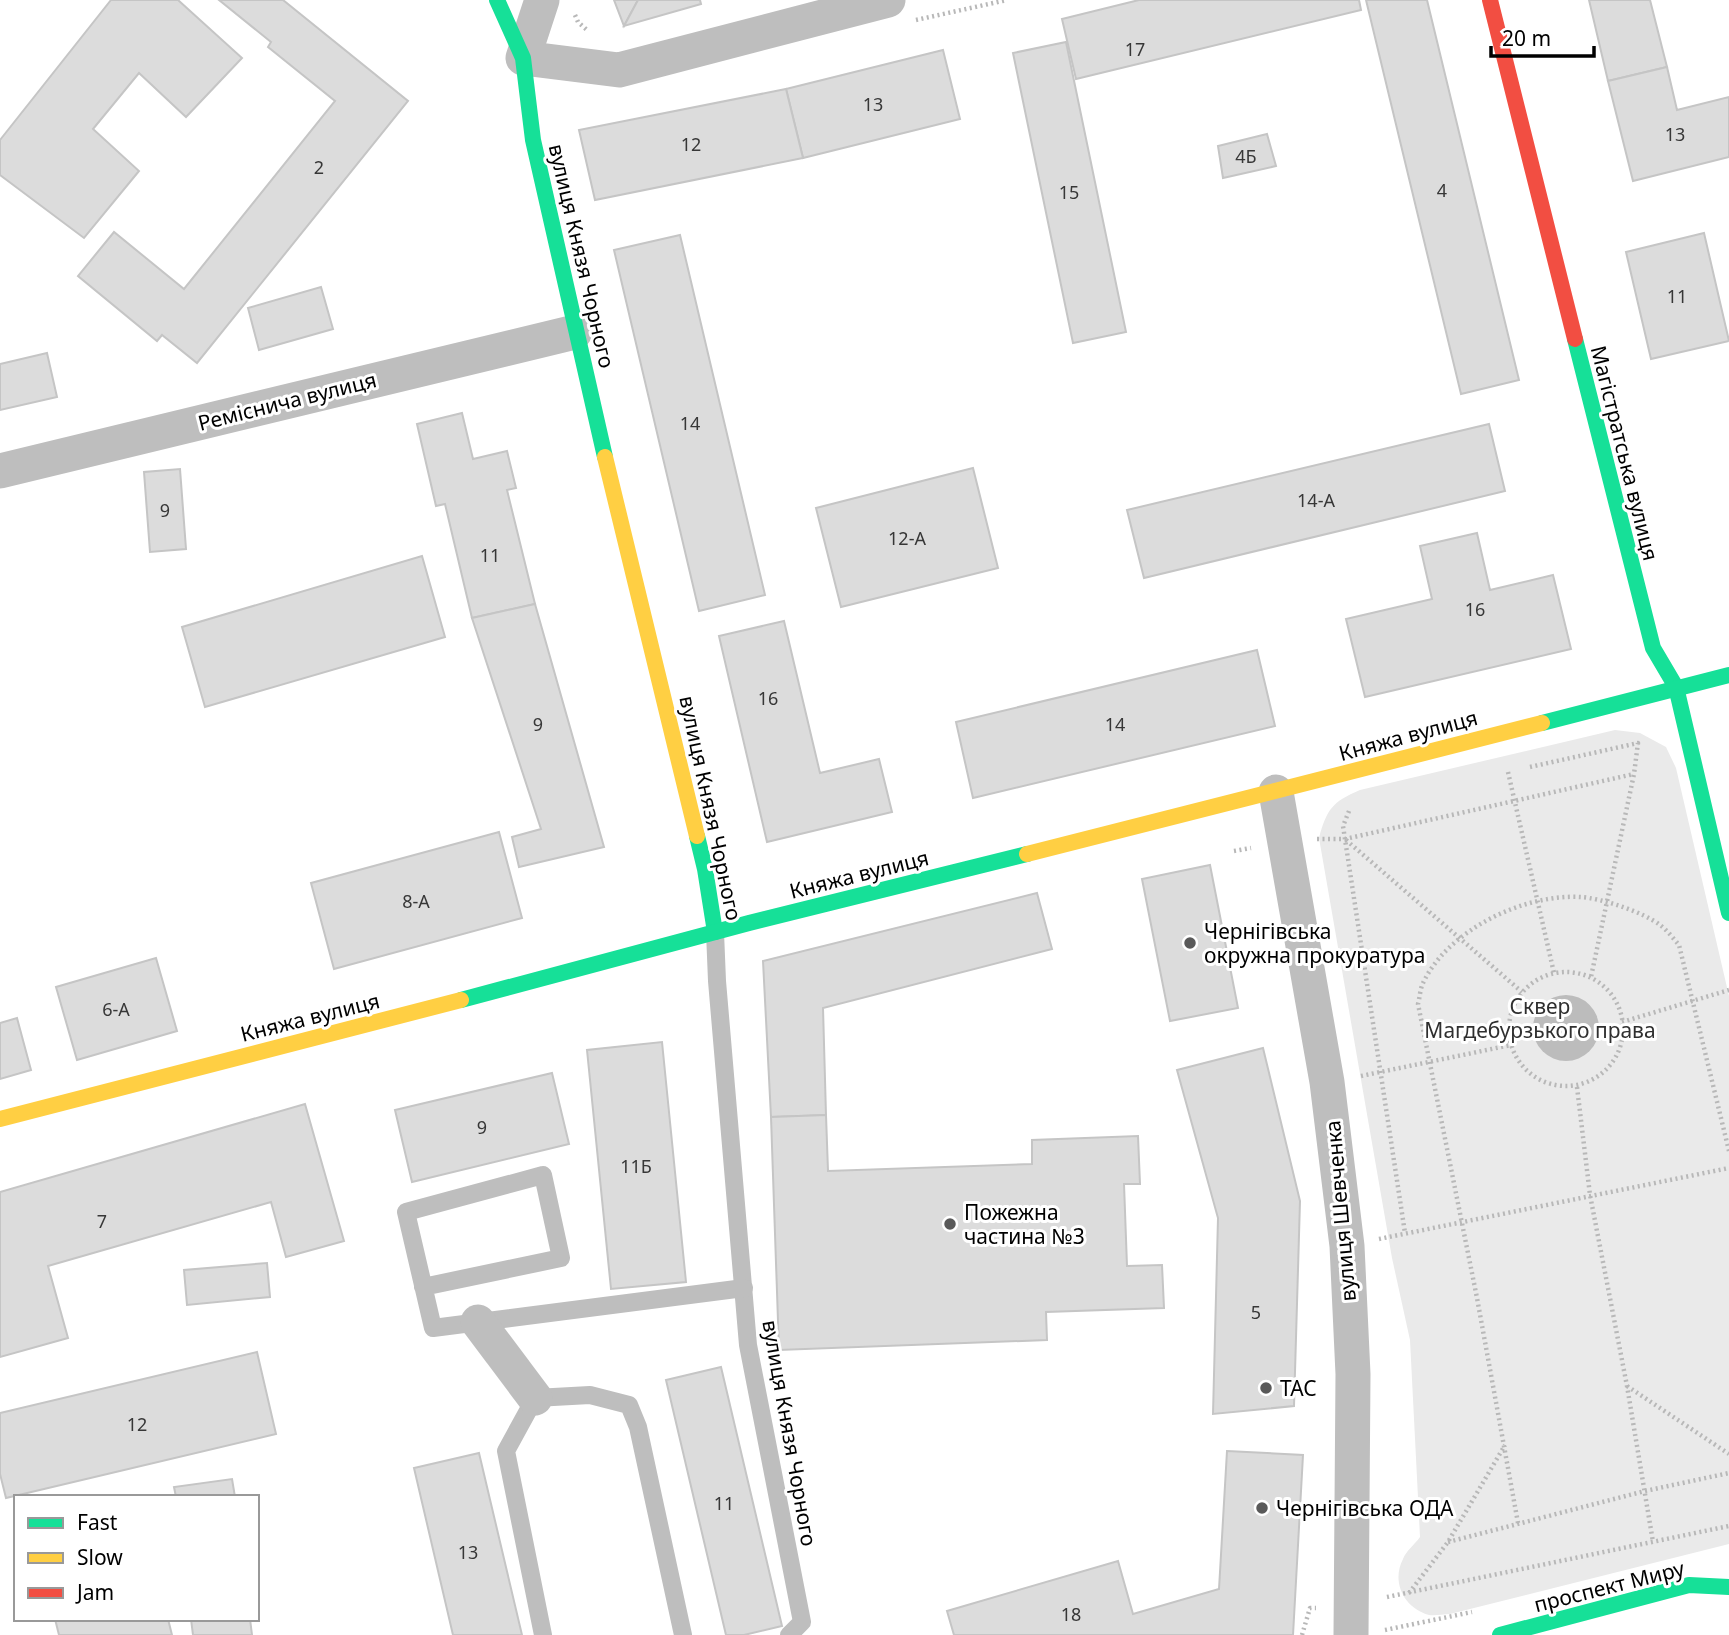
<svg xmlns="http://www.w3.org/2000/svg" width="1729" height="1635" font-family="'Noto Sans',sans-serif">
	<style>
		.green { fill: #eaeaea }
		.water { fill: #bcbcbc }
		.building { fill: #dcdcdc; stroke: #c5c5c5; stroke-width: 2 }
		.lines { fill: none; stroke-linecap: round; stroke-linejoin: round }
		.path { stroke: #b8b8b8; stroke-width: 4.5; stroke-dasharray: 2 3.5; stroke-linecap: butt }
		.lane { stroke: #bebebe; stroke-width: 18 }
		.street { stroke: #bebebe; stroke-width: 35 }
		.fast { stroke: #16e098; stroke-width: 16 }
		.slow { stroke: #ffcf43; stroke-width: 16 }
		.jam { stroke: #f24e42; stroke-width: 16 }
		.poi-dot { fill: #595959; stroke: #fff; stroke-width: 2.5 }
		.labels { text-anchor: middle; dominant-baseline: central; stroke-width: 6; stroke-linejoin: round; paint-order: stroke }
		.number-label { font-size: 18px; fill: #373737 }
		.street-label { font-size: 21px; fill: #000; stroke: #fff }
		.poi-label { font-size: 21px; fill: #000; stroke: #fff; text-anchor: start }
		.park-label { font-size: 21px; fill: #2f2f2f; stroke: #fff }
	</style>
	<rect width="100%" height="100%" fill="#fff"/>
	<!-- green -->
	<path class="green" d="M1615 730 1640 733 1666 747 1676 768 1729 996V1544L1450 1614C1443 1614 1435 1616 1429 1615 1404 1608 1391 1582 1403 1559 1406 1551 1415 1544 1420 1537L1410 1340 1392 1258 1319 838C1327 809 1332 802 1360 790Z"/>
	<!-- water -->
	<circle class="water" cx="1566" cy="1028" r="33"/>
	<!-- building -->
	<g class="building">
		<polygon points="111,0 178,0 242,58 186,117 139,73 93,129 139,171 84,238 0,175 0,140"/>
		<polygon points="219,0 283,0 408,101 197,363 162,335 157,341 78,276 114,232 184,289 335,101 268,47 271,42"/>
		<polygon points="614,0 638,0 624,26"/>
		<polygon points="638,0 700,0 701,4 624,26"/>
		<polygon points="1139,0 1359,0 1361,10 1076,79 1062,19"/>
		<polygon points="1366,0 1427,0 1519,380 1461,394"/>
		<polygon points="1589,0 1650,0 1667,67 1608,81"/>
		<polygon points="1066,42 1126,332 1073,343 1013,53"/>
		<polygon points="943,50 960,119 803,158 786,89"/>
		<polygon points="1667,67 1677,110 1729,97 1729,157 1633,181 1608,81"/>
		<polygon points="786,89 803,158 595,200 579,130"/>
		<polygon points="1267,134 1276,166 1223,178 1218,146"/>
		<polygon points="1704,233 1729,341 1651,359 1626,252"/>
		<polygon points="680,235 765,595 699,611 614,250"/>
		<polygon points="321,287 333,329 259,350 248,308"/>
		<polygon points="47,353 57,397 0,410 0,364"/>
		<polygon points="462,413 473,459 507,451 516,488 507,490 535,604 472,618 445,504 436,506 417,424"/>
		<polygon points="1489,424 1505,491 1144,578 1127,510"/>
		<polygon points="973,468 998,568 841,607 816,508"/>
		<polygon points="180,469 186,549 150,552 144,472"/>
		<polygon points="1477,533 1490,590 1553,575 1571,649 1365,697 1346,619 1432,599 1420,546"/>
		<polygon points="422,556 445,637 205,707 182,627"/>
		<polygon points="535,604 604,847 519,867 512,837 541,829 472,618"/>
		<polygon points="784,621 820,773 879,759 892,812 767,842 719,636"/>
		<polygon points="1257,650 1275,726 973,798 956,722"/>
		<polygon points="499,832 522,918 334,969 311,883"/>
		<polygon points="1210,865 1238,1008 1170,1021 1142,879"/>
		<polygon points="1037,893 1052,949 823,1008 826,1115 771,1117 763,961"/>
		<polygon points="156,958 177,1031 77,1060 56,987"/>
		<polygon points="17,1018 31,1070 0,1079 0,1023"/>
		<polygon points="662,1042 686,1282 611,1289 587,1050"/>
		<polygon points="1263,1048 1300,1201 1294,1406 1213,1414 1218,1218 1177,1070"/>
		<polygon points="552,1073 569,1144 412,1182 395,1110"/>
		<polygon points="305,1104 344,1241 286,1257 271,1202 48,1266 68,1338 0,1357 0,1192"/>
		<polygon points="826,1115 828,1171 1032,1164 1032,1140 1138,1136 1140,1184 1124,1184 1127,1266 1162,1265 1164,1308 1046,1312 1047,1340 779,1350 771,1117"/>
		<polygon points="267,1263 270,1297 187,1305 184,1270"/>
		<polygon points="257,1352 276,1434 6,1498 0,1474 0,1413"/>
		<polygon points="721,1367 782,1626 744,1635 726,1635 666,1380"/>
		<polygon points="1227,1451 1303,1455 1293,1635 954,1635 947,1611 1118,1561 1133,1614 1219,1589"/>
		<polygon points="479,1453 522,1635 453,1635 414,1468"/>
		<polygon points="232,1479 235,1497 176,1497 174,1487"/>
		<polygon points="55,1619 168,1619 172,1635 59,1635"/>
		<polygon points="191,1619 250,1619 252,1635 193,1635"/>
	</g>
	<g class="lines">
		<!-- path -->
		<g class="path">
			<polyline points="575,15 578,22 587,30"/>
			<polyline points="916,20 1007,0"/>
			<polyline points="1530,767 1638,743 1634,774 1591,977"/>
			<polyline points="1508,772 1554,973"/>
			<polyline points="1349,811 1343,826 1405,1233"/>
			<polyline points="1317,839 1345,839 1634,774"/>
			<polyline points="1346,840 1522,992"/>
			<polyline points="1234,851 1251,848"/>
			<circle cx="1566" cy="1029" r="57"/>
			<polyline points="1622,1022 1729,990"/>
			<polyline points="1361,1076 1511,1045"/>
			<polyline points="1577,1087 1590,1195 1627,1386 1653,1542"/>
			<polyline points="1379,1239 1729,1168"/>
			<polyline points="1627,1386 1729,1454"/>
			<path d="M1518 1523 1477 1298 1418 1004C1420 997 1420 989 1423 983 1448 930 1523 894 1580 897 1601 898 1643 912 1660 925 1667 930 1673 938 1679 945L1729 1151"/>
			<polyline points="1448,1542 1645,1491 1729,1473"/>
			<polyline points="1409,1593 1448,1542 1505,1445"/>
			<polyline points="1387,1597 1729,1526"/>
			<polyline points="1385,1630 1472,1612"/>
			<polyline points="1302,1635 1310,1608 1316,1608"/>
		</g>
		<!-- lane -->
		<g class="lane">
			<polyline points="715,932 717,981 748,1345 802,1622 789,1635"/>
			<polyline points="423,1287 561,1258 543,1175 406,1212 433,1328 744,1288"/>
			<polyline points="543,1635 506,1451 535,1398 590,1395 629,1405 638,1427 683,1635"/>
		</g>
		<!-- street -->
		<g class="street">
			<polyline points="542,0 523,58 619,70 888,0"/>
			<polyline points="0,471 575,332"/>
			<polyline points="1276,792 1327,1082 1347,1246 1353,1374 1351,1635"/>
			<polyline points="478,1322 535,1398"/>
		</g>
		<!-- fast -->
		<g class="fast">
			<polyline points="497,0 523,58 533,140 605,457"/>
			<polyline points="1575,339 1653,648 1676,687 1729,913"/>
			<polyline points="1542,723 1729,675"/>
			<polyline points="697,836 705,869 715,932"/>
			<polyline points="461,1000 749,923 1027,854"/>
			<polyline points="1500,1635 1689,1585 1729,1587"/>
		</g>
		<!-- slow -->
		<g class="slow">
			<polyline points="605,457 697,836"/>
			<polyline points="1027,854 1542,723"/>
			<polyline points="0,1119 461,1000"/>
		</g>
		<!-- jam -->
		<polyline class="jam" points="1490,0 1575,339"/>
	</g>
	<!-- markers -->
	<g class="poi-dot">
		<circle cx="1190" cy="943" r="7"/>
		<circle cx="950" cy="1224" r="7"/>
		<circle cx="1266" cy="1388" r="7"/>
		<circle cx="1262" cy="1508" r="7"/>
	</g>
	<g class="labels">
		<!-- number labels -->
		<g class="number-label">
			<text x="1135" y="49">17</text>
			<text x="873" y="104">13</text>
			<text x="1675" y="134">13</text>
			<text x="691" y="144">12</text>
			<text x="1246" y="156">4Б</text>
			<text x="319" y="167">2</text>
			<text x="1442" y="190">4</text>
			<text x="1069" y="192">15</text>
			<text x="1677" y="296">11</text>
			<text x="690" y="423">14</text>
			<text x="1316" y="500">14-А</text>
			<text x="165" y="510">9</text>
			<text x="907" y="538">12-А</text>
			<text x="490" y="555">11</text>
			<text x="1475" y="609">16</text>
			<text x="768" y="698">16</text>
			<text x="538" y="724">9</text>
			<text x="1115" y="724">14</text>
			<text x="416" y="901">8-А</text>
			<text x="116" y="1009">6-А</text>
			<text x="482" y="1127">9</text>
			<text x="636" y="1166">11Б</text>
			<text x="102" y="1221">7</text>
			<text x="1256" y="1312">5</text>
			<text x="137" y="1424">12</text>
			<text x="724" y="1503">11</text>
			<text x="468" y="1552">13</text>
			<text x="1071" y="1614">18</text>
		</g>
		<!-- street labels -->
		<g class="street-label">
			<text transform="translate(582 256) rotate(77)">вулиця Князя Чорного</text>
			<text transform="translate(287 401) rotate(-14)">Реміснича вулиця</text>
			<text transform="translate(1625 453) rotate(76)">Магістратська вулиця</text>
			<text transform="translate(1408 735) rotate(-15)">Княжа вулиця</text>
			<text transform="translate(711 808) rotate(78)">вулиця Князя Чорного</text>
			<text transform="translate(859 874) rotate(-14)">Княжа вулиця</text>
			<text transform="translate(310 1017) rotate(-14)">Княжа вулиця</text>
			<text transform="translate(1340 1211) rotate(-95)">вулиця Шевченка</text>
			<text transform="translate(790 1433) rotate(80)">вулиця Князя Чорного</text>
			<text transform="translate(1609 1586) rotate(-14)">проспект Миру</text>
		</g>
		<!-- poi labels -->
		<g class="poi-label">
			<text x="1204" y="931">Чернігівська<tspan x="1204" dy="24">окружна прокуратура</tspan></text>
			<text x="964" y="1212">Пожежна<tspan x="964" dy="24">частина №3</tspan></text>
			<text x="1280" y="1388">ТАС</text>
			<text x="1276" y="1508">Чернігівська ОДА</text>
		</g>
		<!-- park labels -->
		<g class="park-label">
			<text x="1540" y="1006">Сквер<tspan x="1540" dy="24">Магдебурзького права</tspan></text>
		</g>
	</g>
	<!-- legend -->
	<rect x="14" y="1495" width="245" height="126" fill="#ffffff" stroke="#999999" stroke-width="2"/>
	<rect x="28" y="1518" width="35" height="10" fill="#16e098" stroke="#999999" stroke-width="2"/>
	<text x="77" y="1530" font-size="21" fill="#000000">Fast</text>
	<rect x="28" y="1553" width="35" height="10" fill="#ffcf43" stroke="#999999" stroke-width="2"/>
	<text x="77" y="1565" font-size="21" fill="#000000">Slow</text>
	<rect x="28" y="1588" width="35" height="10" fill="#f24e42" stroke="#999999" stroke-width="2"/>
	<text x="77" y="1600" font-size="21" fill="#000000">Jam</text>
	<!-- scale -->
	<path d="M1491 46v10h103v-10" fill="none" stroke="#000000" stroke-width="3.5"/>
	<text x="1502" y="46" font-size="21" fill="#000000" stroke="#ffffff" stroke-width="5" paint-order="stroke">20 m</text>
</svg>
